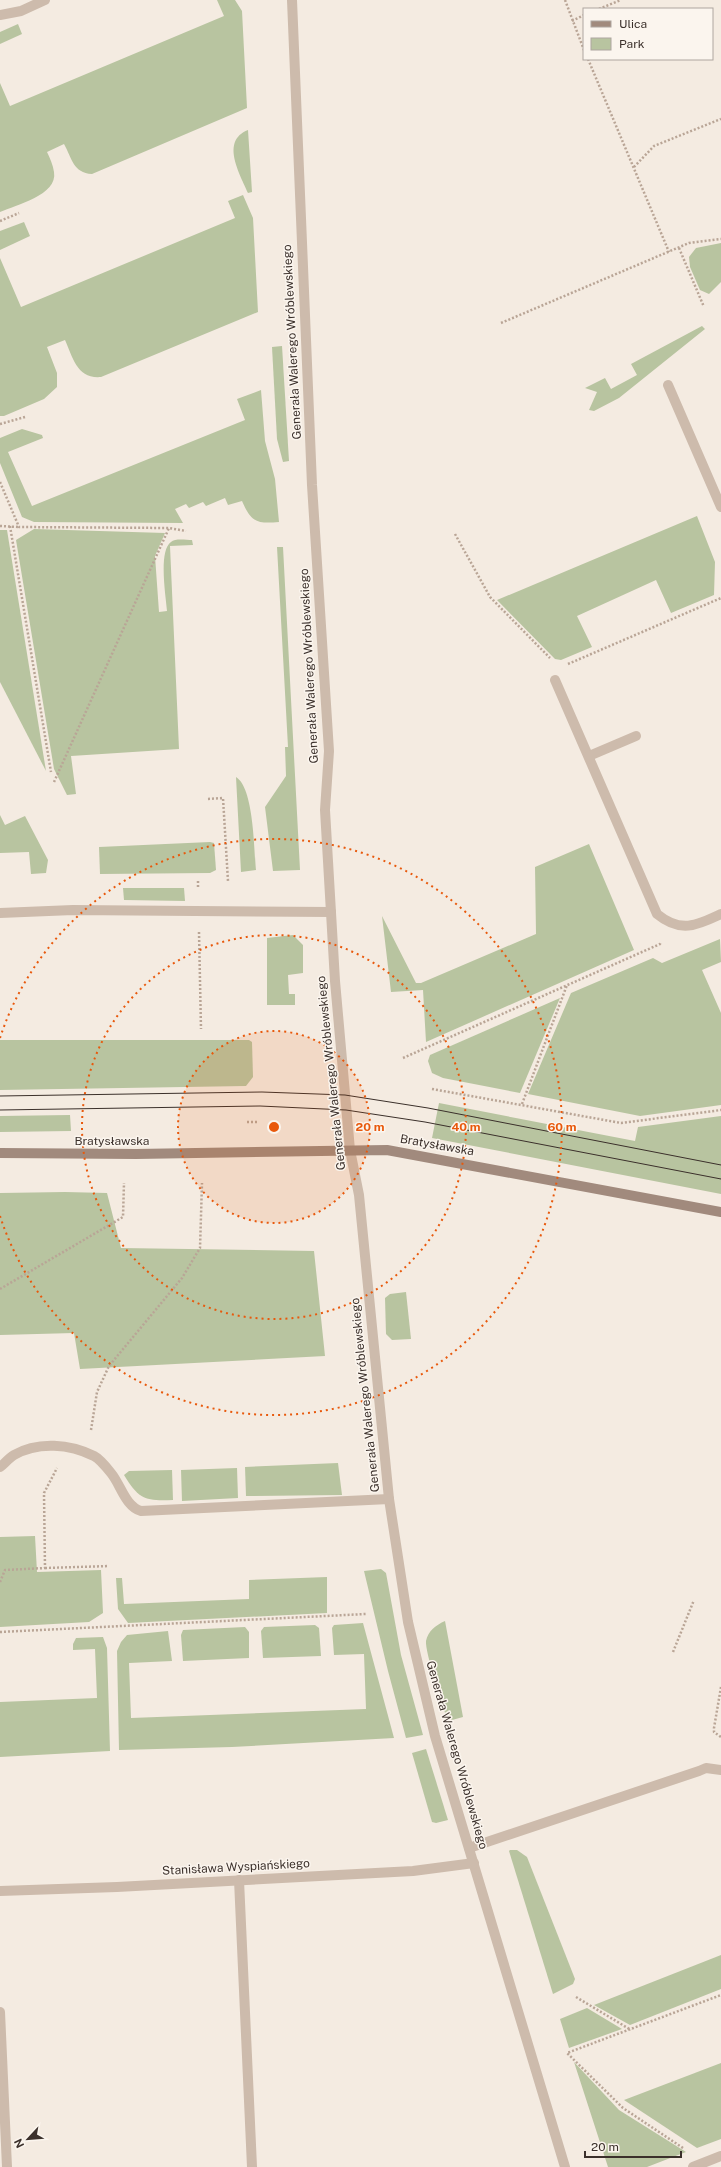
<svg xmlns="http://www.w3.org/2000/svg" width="721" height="2167" font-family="'Public Sans',sans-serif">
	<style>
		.green { fill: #b8c4a0 }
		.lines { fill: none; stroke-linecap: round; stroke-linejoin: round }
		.path { stroke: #b9a596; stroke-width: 2.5; stroke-dasharray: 2 2; stroke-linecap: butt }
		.lane { stroke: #cdbbac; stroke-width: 10 }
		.street { stroke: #cdbbac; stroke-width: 10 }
		.secondary { stroke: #a18a7d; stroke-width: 10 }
		.tram { stroke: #3b302b; stroke-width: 1 }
		.ring { fill: none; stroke: #e8590c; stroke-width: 2; stroke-dasharray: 2 4 }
		.labels { text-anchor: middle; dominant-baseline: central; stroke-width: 3; stroke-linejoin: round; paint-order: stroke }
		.street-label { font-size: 12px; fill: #3b302b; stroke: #fbf5ee }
		.centre { fill: #e8590c; stroke: #fbf5ee; stroke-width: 2 }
		.ring-label { font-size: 12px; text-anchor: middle; font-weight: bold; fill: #e8590c; stroke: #fbf5ee; stroke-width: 3; stroke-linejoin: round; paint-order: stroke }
	</style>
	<rect width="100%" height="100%" fill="#f4ebe1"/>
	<!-- green -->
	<g class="green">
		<path d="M217 0H235L242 11 247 108 92 174C73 173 72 158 64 144L47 152C50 158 53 165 54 172 58 195 16 205 0 212V83L10 106 224 16Z"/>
		<polygon points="18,24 22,34 0,44 0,32"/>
		<path d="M248 130 252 192 248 193C240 174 220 141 248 130Z"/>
		<path d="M243 195 253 218 258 312 101 377C77 379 73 358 65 340L47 347 57 373V387L44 399 4 416H0V258L21 307 235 218 228 201Z"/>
		<polygon points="24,222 30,236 0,250 0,231"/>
		<polygon points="721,243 721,282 709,294 700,290 690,267 689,257 696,248"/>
		<polygon points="702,326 705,329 619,398 594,411 589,410 597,392 585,388 605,378 611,389 637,375 631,364"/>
		<polygon points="282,346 289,461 283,462 277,439 272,347"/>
		<path d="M261 390 265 441 275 479 279 522C257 524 251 522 242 501L228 505 225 498 206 506 203 502 189 508 186 504 175 509 183 523 34 522 22 517 0 463V438L22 429 42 435 43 438 8 452 32 506 245 420 237 399Z"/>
		<polygon points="697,516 715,562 714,595 671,613 656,580 577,616 592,647 561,660 555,659 497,600"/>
		<path d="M34 529 165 533 155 556 159 612 167 611C166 597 158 551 171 542 175 538 186 540 192 540L193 545 170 546 179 749 71 756 76 794 67 795 54 769 16 540Z"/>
		<polygon points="0,530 7,530 46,771 0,682"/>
		<polygon points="277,547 283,547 300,870 273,871 265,807 286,776 285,747 288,747"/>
		<path d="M236 777C254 788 254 850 256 870L241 872Z"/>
		<polygon points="0,815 5,825 25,816 48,860 46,873 31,874 29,852 0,853"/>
		<polygon points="210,842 214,843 216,870 210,873 100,874 99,847"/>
		<polygon points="589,844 634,950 426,1042 423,990 391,992 382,916 416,983 421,983 536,934 535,867"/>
		<polygon points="123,888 184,888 185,901 124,900"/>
		<polygon points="293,935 303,945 303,973 288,975 289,994 295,994 295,1005 267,1005 267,938"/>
		<polygon points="720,939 721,962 702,970 721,1013 721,1105 640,1116 528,1094 571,993 653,958 662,963"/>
		<polygon points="560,998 520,1093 443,1078 432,1073 428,1061 430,1055"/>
		<polygon points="0,1040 249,1040 252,1042 253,1077 246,1086 0,1090"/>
		<polygon points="439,1103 635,1141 638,1127 721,1116 721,1194 432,1138"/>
		<polygon points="70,1115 71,1131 0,1132 0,1116"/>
		<polygon points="65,1192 107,1193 121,1248 314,1251 325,1356 80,1369 74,1333 0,1335 0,1193"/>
		<polygon points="406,1292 411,1339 392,1340 386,1334 385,1298 390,1294"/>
		<polygon points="338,1463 342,1495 246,1496 245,1467"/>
		<polygon points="237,1468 238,1498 182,1501 181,1470"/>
		<path d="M172 1470 173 1500C146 1501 139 1500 124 1475L129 1471Z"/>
		<polygon points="35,1536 37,1572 101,1570 103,1613 89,1622 0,1627 0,1537"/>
		<polygon points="381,1569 386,1573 401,1655 423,1735 406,1738 388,1671 364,1571"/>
		<polygon points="327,1577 327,1613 128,1623 118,1609 116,1578 122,1578 124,1604 249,1599 249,1580"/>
		<path d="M445 1621 463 1717 452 1720 446 1716C442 1701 425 1653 426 1641 428 1631 436 1625 445 1621Z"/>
		<polygon points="363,1623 394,1738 232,1747 119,1750 117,1651 121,1642 127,1635 168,1631 172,1661 129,1663 131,1718 366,1709 364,1654 334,1655 332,1628 334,1625"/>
		<polygon points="315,1625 319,1628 321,1656 263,1658 261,1631 264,1627"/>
		<polygon points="245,1627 249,1632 249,1658 183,1661 181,1635 183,1630"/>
		<polygon points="103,1637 107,1648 110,1751 0,1757 0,1702 97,1698 95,1649 73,1650 73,1644 76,1638"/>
		<polygon points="426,1749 448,1820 436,1823 432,1822 412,1753"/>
		<polygon points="510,1850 517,1850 527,1857 575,1979 573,1984 553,1994 509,1851"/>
		<polygon points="721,1955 721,1989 630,2025 594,2005"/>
		<polygon points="587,2008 622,2029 569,2048 560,2019"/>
		<polygon points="574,2062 619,2110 686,2152 647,2167 608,2167"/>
		<polygon points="721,2063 721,2139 697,2148 624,2100"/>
	</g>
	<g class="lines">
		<!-- path -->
		<g class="path">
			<polyline points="565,0 584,50"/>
			<polyline points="599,9 621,0"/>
			<polyline points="572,21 584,15"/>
			<polyline points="588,59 669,252"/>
			<polyline points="634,167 654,146 721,119"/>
			<polyline points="0,221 19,213"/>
			<polyline points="679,248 704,307"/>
			<polyline points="501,323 689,243 721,239"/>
			<polyline points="0,424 25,417"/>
			<polyline points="0,482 19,527 169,528 186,531"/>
			<polyline points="0,526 19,527"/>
			<polyline points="10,526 51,772"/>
			<polyline points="455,534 490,597 550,658"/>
			<polyline points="568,664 721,598"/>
			<polyline points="54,782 169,528"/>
			<polyline points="208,799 223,798 228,881"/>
			<polyline points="198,881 198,889"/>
			<polyline points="199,932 201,1029"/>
			<polyline points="403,1058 660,944 661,942"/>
			<polyline points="432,1089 621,1123 721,1110"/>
			<polyline points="522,1104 567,985"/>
			<polyline points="247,1122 259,1122"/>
			<polyline points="0,1289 123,1217 124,1183"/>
			<polyline points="91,1430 97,1392 109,1366 182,1278 200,1248 202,1183"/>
			<polyline points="45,1568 109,1566"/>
			<polyline points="0,1582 5,1570 45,1568 44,1493 57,1468"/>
			<polyline points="0,1632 366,1614"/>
			<polyline points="673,1652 694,1600"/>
			<polyline points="721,1687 714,1728 714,1732 721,1737"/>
			<polyline points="576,1997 631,2030"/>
			<polyline points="683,2148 623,2108 567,2053 721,1995"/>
		</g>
		<!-- lane -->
		<g class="lane">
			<polyline points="0,15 21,11 45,0"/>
			<path d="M555 680 657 914C680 933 696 926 721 914"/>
			<polyline points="589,756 636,736"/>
			<polyline points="0,913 73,910 331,912"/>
			<path d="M0 1467C4 1464 9 1458 14 1455 38 1441 70 1444 94 1456 100 1459 107 1468 111 1473 121 1485 125 1506 141 1511L389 1499"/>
			<polyline points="469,1848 699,1771 706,1768 721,1770"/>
			<polyline points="239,1880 252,2167"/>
			<polyline points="0,2012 7,2167"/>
			<polyline points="693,2167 721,2156"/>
		</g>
		<!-- street -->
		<g class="street">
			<polyline points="292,0 312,485 329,751 325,810 335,981 350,1150 359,1195 389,1499 408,1622 435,1736 565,2167"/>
			<polyline points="668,385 721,507"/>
			<polyline points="0,1891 117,1887 413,1871 474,1863"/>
		</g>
		<!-- secondary -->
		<polyline class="secondary" points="0,1153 136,1154 387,1150 721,1212"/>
		<!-- tram -->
		<g class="tram">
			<polyline points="0,1096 262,1092 345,1095 428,1108 721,1165"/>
			<polyline points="0,1110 260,1106 346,1110 425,1122 721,1179"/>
		</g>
	</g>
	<!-- distance rings -->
	<circle cx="274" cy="1127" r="96" fill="#e8590c" fill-opacity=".12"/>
	<g class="ring">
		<circle cx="274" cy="1127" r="96"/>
		<circle cx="274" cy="1127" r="192"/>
		<path d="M0 1038A288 288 0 1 1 0 1216"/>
	</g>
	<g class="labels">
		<!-- street labels -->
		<g class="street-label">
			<text transform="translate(292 342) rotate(-93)">Generała Walerego Wróblewskiego</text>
			<text transform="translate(309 666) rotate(-93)">Generała Walerego Wróblewskiego</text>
			<text transform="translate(331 1073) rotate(-96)">Generała Walerego Wróblewskiego</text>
			<text x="112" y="1141">Bratysławska</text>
			<text transform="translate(437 1145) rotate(10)">Bratysławska</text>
			<text transform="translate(365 1395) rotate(-96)">Generała Walerego Wróblewskiego</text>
			<text transform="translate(457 1755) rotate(74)">Generała Walerego Wróblewskiego</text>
			<text transform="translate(236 1867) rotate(-3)">Stanisława Wyspiańskiego</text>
		</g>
	</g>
	<circle cx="274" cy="1127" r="6" class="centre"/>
	<g class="ring-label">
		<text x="370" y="1131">20 m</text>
		<text x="466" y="1131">40 m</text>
		<text x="562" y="1131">60 m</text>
	</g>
	<!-- legend -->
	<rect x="583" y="8" width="130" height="52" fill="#fbf5ee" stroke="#aea6a0"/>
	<rect x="591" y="21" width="20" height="6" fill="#a18a7d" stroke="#aea6a0"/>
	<text x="619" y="28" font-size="12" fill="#3b302b">Ulica</text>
	<rect x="591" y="38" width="20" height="12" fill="#b8c4a0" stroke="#aea6a0"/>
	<text x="619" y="48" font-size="12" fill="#3b302b">Park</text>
	<!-- north arrow -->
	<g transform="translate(28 2139) rotate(244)" stroke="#fbf5ee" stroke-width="3" paint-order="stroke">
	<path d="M0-3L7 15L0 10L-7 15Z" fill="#3b302b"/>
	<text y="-6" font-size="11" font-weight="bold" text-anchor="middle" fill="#3b302b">N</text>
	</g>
	<!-- scale -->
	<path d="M585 2151v6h96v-6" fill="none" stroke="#3b302b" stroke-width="2"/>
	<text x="591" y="2151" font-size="12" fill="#3b302b" stroke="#fbf5ee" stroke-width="3" paint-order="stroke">20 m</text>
</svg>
